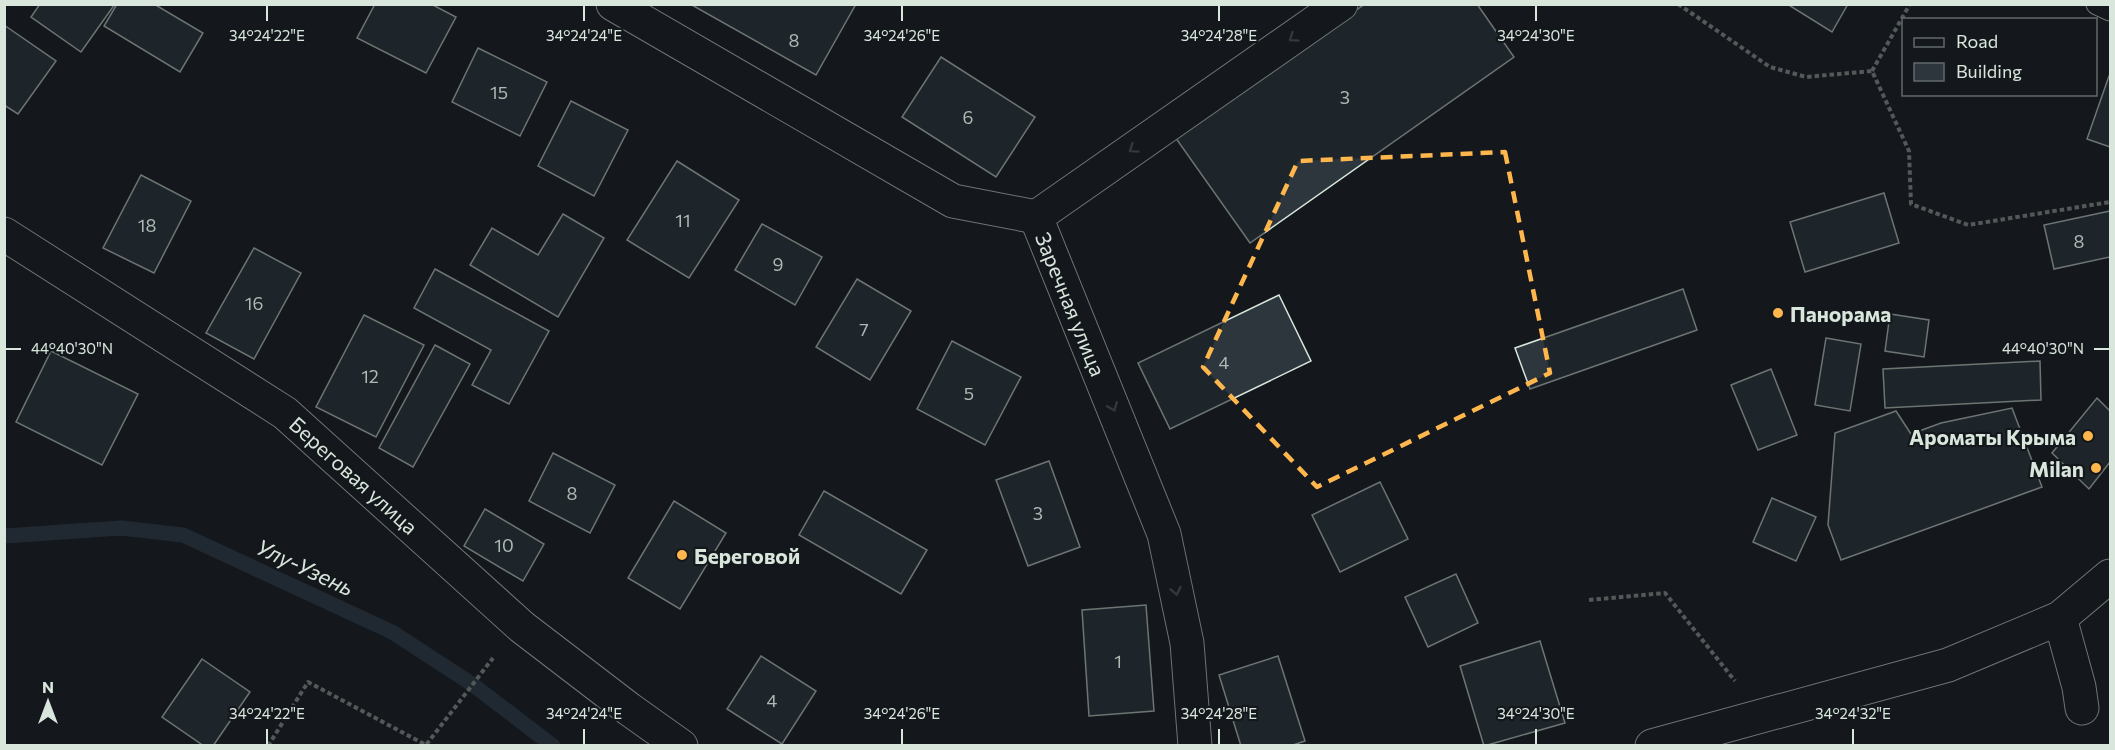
<svg xmlns="http://www.w3.org/2000/svg" width="2115" height="750" font-family="Commissioner,sans-serif">
	<style>
		.lines { fill: none; stroke-linecap: round; stroke-linejoin: round }
		.stream { stroke: #2f3f4d; stroke-width: 15 }
		.building { fill: #2c363c; stroke: #d8e6dc; stroke-width: 1.5 }
		.lane-casing { stroke: #d8e6dc; stroke-width: 23 }
		.street-casing { stroke: #d8e6dc; stroke-width: 35 }
		.secondary-casing { stroke: #d8e6dc; stroke-width: 35 }
		.path { stroke: #9da8a2; stroke-width: 4; stroke-dasharray: 4.5 3; stroke-linecap: butt }
		.lane { stroke: #14181c; stroke-width: 21 }
		.street { stroke: #14181c; stroke-width: 33 }
		.secondary { stroke: #14181c; stroke-width: 33 }
		.oneway { stroke: #59605f }
		.marked { fill: none; stroke: #ffb74d; stroke-width: 4.5; stroke-dasharray: 12 8; stroke-linejoin: round }
		.ticks { fill: none; stroke: #d8e6dc; stroke-width: 2 }
		.poi-dot { fill: #ffb74d; stroke: #14181c; stroke-width: 2 }
		.labels { text-anchor: middle; dominant-baseline: central; stroke-width: 4.5; stroke-linejoin: round; paint-order: stroke }
		.number-label { font-size: 18px; fill: #adbab4 }
		.street-label { font-size: 21px; fill: #d8e6dc; stroke: #14181c }
		.poi-label { font-size: 21px; font-weight: bold; fill: #d8e6dc; stroke: #14181c; text-anchor: start }
		.water-label { font-size: 22px; font-style: italic; fill: #d8e6dc; stroke: #14181c }
		.ticks-label { font-size: 15px; text-anchor: middle; fill: #d8e6dc; stroke: #14181c; stroke-width: 4.5; stroke-linejoin: round; paint-order: stroke }
	</style>
	<rect width="100%" height="100%" fill="#14181c"/>
	<g class="lines">
		<!-- stream -->
		<polyline class="stream" points="4,536 121,528 183,535 392,632 472,684 553,746"/>
	</g>
	<!-- building -->
	<g class="building">
		<polygon points="40,4 115,4 81,52 31,17"/>
		<polygon points="117,4 154,4 203,33 180,72 104,26"/>
		<polygon points="375,4 431,4 456,17 426,73 357,38"/>
		<polygon points="690,4 856,4 816,75"/>
		<polygon points="1365,4 1477,4 1514,57 1250,243 1175,137"/>
		<polygon points="1787,4 1848,4 1832,32"/>
		<polygon points="4,25 56,61 18,114 4,105"/>
		<polygon points="478,48 547,82 520,136 452,102"/>
		<polygon points="941,57 1035,117 996,177 902,117"/>
		<polygon points="2109,76 2110,76 2110,147 2087,139"/>
		<polygon points="571,101 628,130 594,196 538,166"/>
		<polygon points="677,161 739,200 689,278 627,240"/>
		<polygon points="141,175 191,201 154,273 103,248"/>
		<polygon points="1884,193 1899,243 1805,272 1790,222"/>
		<polygon points="2110,211 2110,257 2054,269 2044,225"/>
		<polygon points="563,214 604,238 558,317 470,265 492,228 538,255"/>
		<polygon points="762,224 822,257 795,305 735,270"/>
		<polygon points="254,248 301,273 254,359 206,333"/>
		<polygon points="435,269 549,331 509,404 472,385 491,350 414,308"/>
		<polygon points="857,279 911,311 870,380 816,347"/>
		<polygon points="1683,289 1697,330 1530,389 1515,348"/>
		<polygon points="1279,295 1311,361 1170,429 1138,363"/>
		<polygon points="1890,314 1929,320 1924,357 1885,351"/>
		<polygon points="364,315 424,345 376,437 316,407"/>
		<polygon points="1826,338 1861,344 1850,411 1815,405"/>
		<polygon points="952,341 1021,377 985,445 917,409"/>
		<polygon points="435,345 470,364 413,467 379,448"/>
		<polygon points="51,351 138,394 102,465 16,422"/>
		<polygon points="2040,361 2041,400 1885,408 1883,369"/>
		<polygon points="1771,369 1797,435 1758,450 1731,385"/>
		<polygon points="2097,398 2110,411 2110,462 2089,489 2052,453"/>
		<polygon points="2012,408 2042,487 1841,560 1828,525 1835,433 1896,411 1911,434 1941,423"/>
		<polygon points="553,453 615,485 590,533 529,501"/>
		<polygon points="1049,461 1080,547 1028,566 996,480"/>
		<polygon points="1380,482 1408,539 1340,572 1312,515"/>
		<polygon points="824,491 927,550 901,594 799,535"/>
		<polygon points="1772,498 1816,517 1796,561 1753,542"/>
		<polygon points="674,501 726,533 680,609 628,578"/>
		<polygon points="485,509 544,544 523,581 464,546"/>
		<polygon points="1456,574 1478,623 1428,647 1405,597"/>
		<polygon points="1146,605 1154,711 1089,716 1082,610"/>
		<polygon points="1540,641 1565,723 1484,746 1460,666"/>
		<polygon points="761,656 816,691 782,744 727,709"/>
		<polygon points="1278,656 1305,741 1290,746 1241,746 1219,675"/>
		<polygon points="202,659 250,692 213,746 204,746 162,717"/>
	</g>
	<g class="lines">
		<!-- lane casing -->
		<g class="lane-casing">
			<polyline id="lane" points="2097,4 2110,10"/>
		</g>
		<!-- street casing -->
		<g class="street-casing">
			<g id="street">
				<polyline points="613,4 953,201 1036,217"/>
				<polyline points="1036,217 1164,534 1187,643 1195,746"/>
				<polyline points="1036,217 1341,4"/>
				<polyline points="4,234 285,413 522,627 629,709 681,746"/>
				<polyline points="2060,618 2079,687 2082,708"/>
			</g>
		</g>
		<!-- secondary casing -->
		<g class="secondary-casing">
			<polyline id="secondary" points="1652,746 1948,665 2060,618 2110,576"/>
		</g>
		<!-- path -->
		<g class="path">
			<polyline points="1678,4 1770,67 1806,77 1872,71 1909,151 1911,204 1968,225 2110,202"/>
			<polyline points="1872,71 1910,4"/>
			<polyline points="1589,600 1665,593 1735,681"/>
			<polyline points="268,746 308,682 426,745 493,658"/>
		</g>
		<!-- lane -->
		<use href="#lane" class="lane"/>
		<!-- street -->
		<use href="#street" class="street"/>
		<!-- secondary -->
		<use href="#secondary" class="secondary"/>
	</g>
	<!-- one-way arrows -->
	<defs><path id="oneway-chevron" d="M-2-3.5L2.5 0L-2 3.5" fill="none" stroke-width="1.6" stroke-linecap="round" stroke-linejoin="round" transform="scale(1.5)"/></defs>
	<g class="oneway">
		<use href="#oneway-chevron" transform="translate(1293 38) rotate(145)"/>
		<use href="#oneway-chevron" transform="translate(1133 149) rotate(145)"/>
		<use href="#oneway-chevron" transform="translate(1113 407) rotate(68)"/>
		<use href="#oneway-chevron" transform="translate(1176 591) rotate(78)"/>
	</g>
	<!-- marked area -->
	<path d="M0 0H2115V750H0ZM1505 152 1550 373 1317 487 1203 367 1298 161Z" fill="#14181c" fill-opacity=".55" fill-rule="evenodd"/>
	<path class="marked" d="M1505 152 1550 373 1317 487 1203 367 1298 161Z"/>
	<!-- ticks -->
	<path class="ticks" d="M267 6V21M584 6V21M902 6V21M1219 6V21M1536 6V21M6 349H21M2094 349H2109M267 729V744M584 729V744M902 729V744M1219 729V744M1536 729V744M1853 729V744"/>
	<!-- markers -->
	<g class="poi-dot">
		<circle cx="1778" cy="313" r="6"/>
		<circle cx="2088" cy="436" r="6"/>
		<circle cx="2096" cy="468" r="6"/>
		<circle cx="682" cy="555" r="6"/>
	</g>
	<g class="labels">
		<!-- number labels -->
		<g class="number-label">
			<text x="794" y="40">8</text>
			<text x="499" y="92">15</text>
			<text x="1345" y="97">3</text>
			<text x="968" y="117">6</text>
			<text x="683" y="220">11</text>
			<text x="147" y="225">18</text>
			<text x="2079" y="241">8</text>
			<text x="778" y="264">9</text>
			<text x="254" y="303">16</text>
			<text x="864" y="329">7</text>
			<text x="1224" y="362">4</text>
			<text x="370" y="376">12</text>
			<text x="969" y="393">5</text>
			<text x="572" y="493">8</text>
			<text x="1038" y="513">3</text>
			<text x="504" y="545">10</text>
			<text x="1118" y="661">1</text>
			<text x="772" y="700">4</text>
		</g>
		<!-- street labels -->
		<g class="street-label">
			<text transform="translate(1071 304) rotate(68)">Заречная улица</text>
			<text transform="translate(354 475) rotate(42)">Береговая улица</text>
		</g>
		<!-- poi labels -->
		<g class="poi-label">
			<text x="1790" y="313">Панорама</text>
			<text x="2076" y="436" text-anchor="end">Ароматы Крыма</text>
			<text x="2084" y="468" text-anchor="end">Milan</text>
			<text x="694" y="555">Береговой</text>
		</g>
		<!-- water labels -->
		<g class="water-label">
			<text transform="translate(305 567) rotate(25)">Улу-Узень</text>
		</g>
	</g>
	<g class="ticks-label">
		<text x="267" y="41">34°24'22"E</text>
		<text x="584" y="41">34°24'24"E</text>
		<text x="902" y="41">34°24'26"E</text>
		<text x="1219" y="41">34°24'28"E</text>
		<text x="1536" y="41">34°24'30"E</text>
		<text x="72" y="354">44°40'30"N</text>
		<text x="2043" y="354">44°40'30"N</text>
		<text x="267" y="719">34°24'22"E</text>
		<text x="584" y="719">34°24'24"E</text>
		<text x="902" y="719">34°24'26"E</text>
		<text x="1219" y="719">34°24'28"E</text>
		<text x="1536" y="719">34°24'30"E</text>
		<text x="1853" y="719">34°24'32"E</text>
	</g>
	<!-- border -->
	<rect width="2115" height="750" fill="none" stroke="#d8e6dc" stroke-width="12"/>
	<!-- legend -->
	<rect x="1902" y="18" width="195" height="78" fill="#14181c" stroke="#626a69" stroke-width="1.5"/>
	<rect x="1914" y="38" width="30" height="9" fill="#14181c" stroke="#626a69" stroke-width="1.5"/>
	<text x="1956" y="48" font-size="18" fill="#d8e6dc">Road</text>
	<rect x="1914" y="63" width="30" height="18" fill="#2c363c" stroke="#626a69" stroke-width="1.5"/>
	<text x="1956" y="78" font-size="18" fill="#d8e6dc">Building</text>
	<!-- north arrow -->
	<g transform="translate(48 702)" stroke="#14181c" stroke-width="4.5" paint-order="stroke">
	<path d="M0-4.5L10 22L0 15L-10 22Z" fill="#d8e6dc"/>
	<text y="-9" font-size="16" font-weight="bold" text-anchor="middle" fill="#d8e6dc">N</text>
	</g>
</svg>
